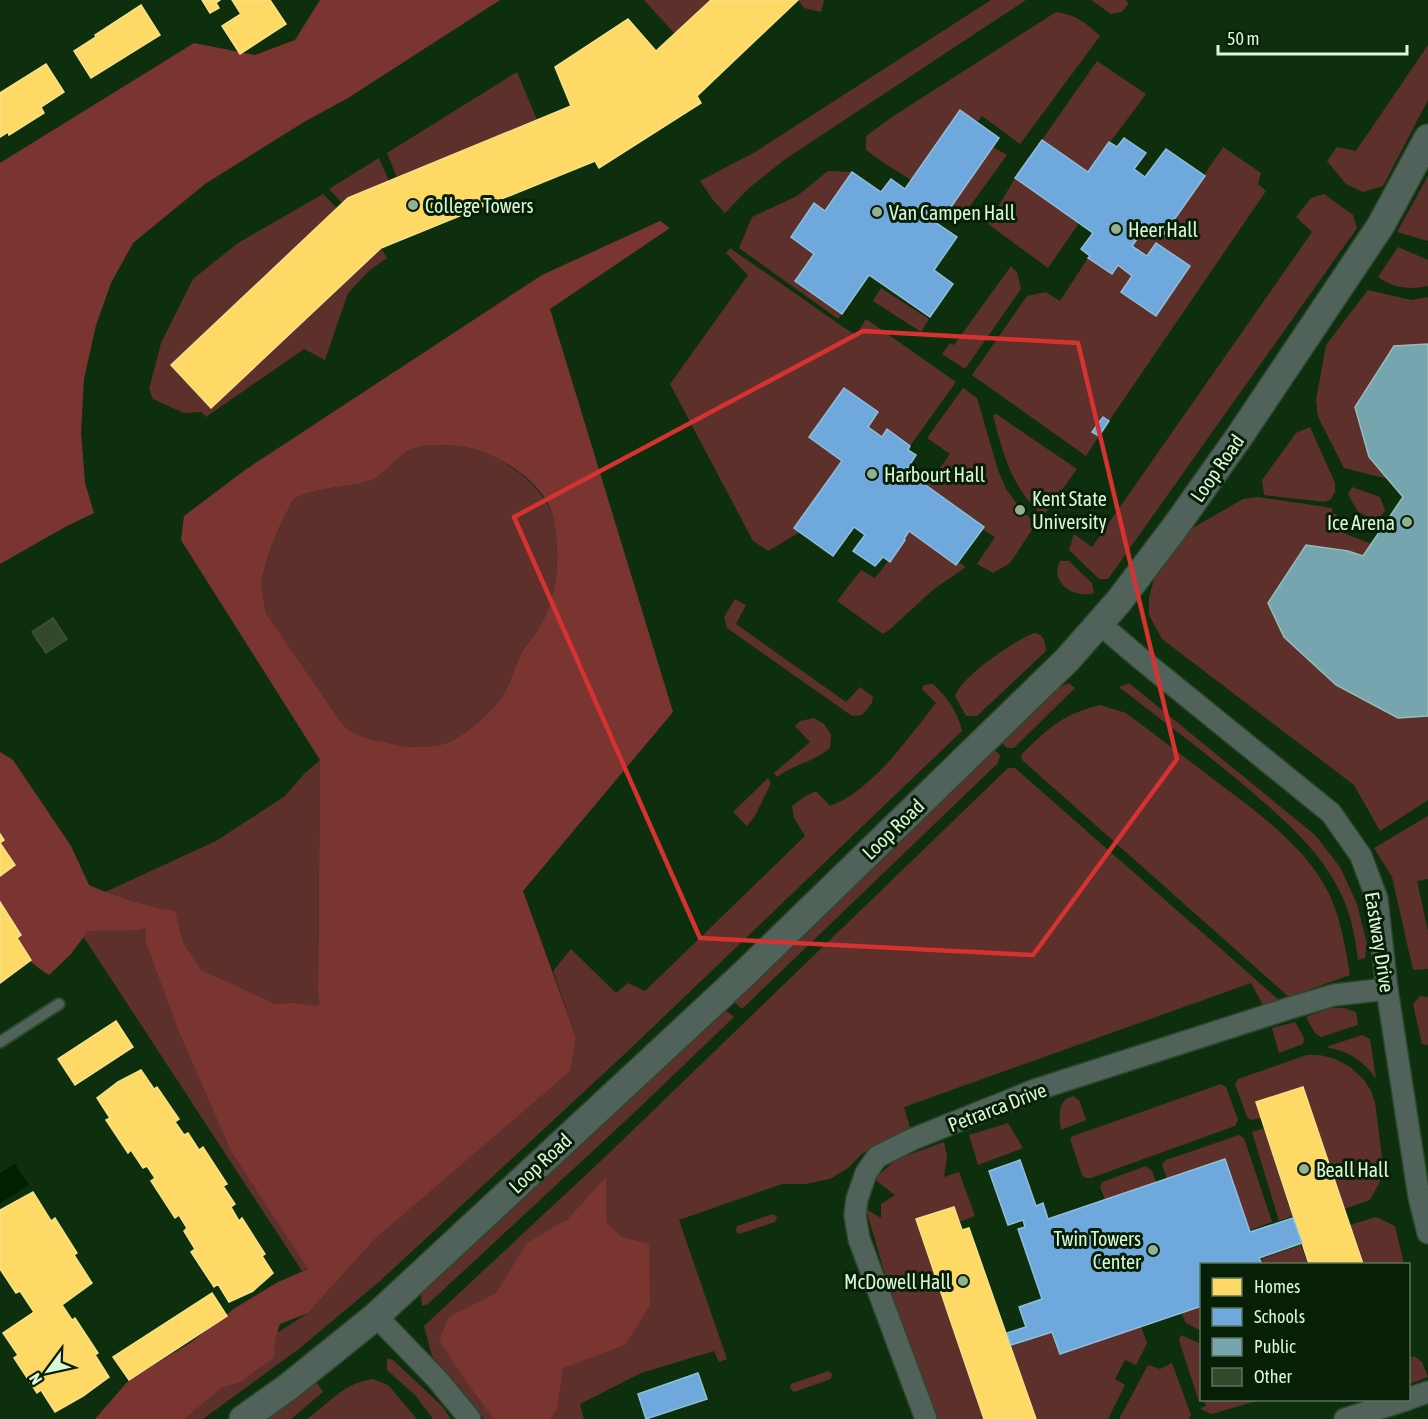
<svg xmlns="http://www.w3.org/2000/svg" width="1428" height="1419" font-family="'Asap Condensed',sans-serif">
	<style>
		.green { fill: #5d302b }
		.forest { fill: #7b3531; fill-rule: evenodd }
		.water { fill: #011f01 }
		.homes { fill: #ffd966; stroke: #f4e288; stroke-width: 1.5 }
		.schools { fill: #6fa8dc; stroke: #8fc0da; stroke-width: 1.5 }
		.public { fill: #76a5af; stroke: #94bebb; stroke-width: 1.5 }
		.building { fill: #34482b; stroke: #405435; stroke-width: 1.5 }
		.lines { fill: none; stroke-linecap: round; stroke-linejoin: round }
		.service-casing { stroke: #2c482d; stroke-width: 14 }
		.minor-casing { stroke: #2c482d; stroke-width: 24 }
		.tertiary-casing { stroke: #2c482d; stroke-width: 30 }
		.service { stroke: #51625b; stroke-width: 10 }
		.minor { stroke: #51625b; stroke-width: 21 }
		.tertiary { stroke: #51625b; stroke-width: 27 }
		.marked { fill: none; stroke: #d63231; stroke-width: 4.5; stroke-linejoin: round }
		.poi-dot { fill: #92b191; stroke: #071e07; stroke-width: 2 }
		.labels { text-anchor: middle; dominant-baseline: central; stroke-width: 6; stroke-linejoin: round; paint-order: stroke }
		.poi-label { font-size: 20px; fill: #daf7d7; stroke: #071e07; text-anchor: start }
		.street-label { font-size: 20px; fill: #daf7d7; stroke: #071e07 }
	</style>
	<rect width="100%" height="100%" fill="#0d2f0e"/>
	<!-- green -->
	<g class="green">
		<polygon points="644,0 711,0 675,34"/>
		<polygon points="798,0 824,0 821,12 804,8"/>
		<polygon points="991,0 1026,0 784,160 748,189 725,213 713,200 700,181 755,152"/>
		<polygon points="1091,0 1125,0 1129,3 1122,12 1111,14"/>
		<path d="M1056 12C1076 15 1085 22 1100 36L1020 144 982 116 977 122 960 110 911 180 881 161 866 150V136L895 115Z"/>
		<polygon points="1428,45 1428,100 1383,186 1363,192 1346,184 1327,161 1337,147 1356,151"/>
		<polygon points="1097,61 1146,94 1088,172 1042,140"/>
		<polygon points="517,72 537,120 397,178 387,153"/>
		<polygon points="993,147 1007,155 957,224 944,217"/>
		<polygon points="1223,147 1261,173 1258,184 1266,191 1109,421 1102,417 1093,431 1099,436 1086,456 972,375 1027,296 1046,292 1060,301 1088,258 1111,274 1118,265 1132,276 1121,292 1156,316 1190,266 1157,243 1147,256 1132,246 1147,225 1163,236"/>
		<polygon points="379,158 389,181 348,198 342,203 329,189"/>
		<polygon points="828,171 852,172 825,211 814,203 791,237 814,254 795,281 842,314 838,319 739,248 752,217 797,196"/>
		<polygon points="1428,176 1428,241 1397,232"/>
		<polygon points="1015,178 1079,223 1048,268 988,224"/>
		<polygon points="323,194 337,208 171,365 211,408 381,248 387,258 370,270 348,293 325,360 304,349 206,417 201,412 184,413 153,399 149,389 161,343 193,279 238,243"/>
		<polygon points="1324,194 1353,215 1357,228 1108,579 1099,579 1069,550 1074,534 1092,547 1312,232 1296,217 1311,198"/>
		<path d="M1398 247 1428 260V286C1410 290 1393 288 1378 277Z"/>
		<polygon points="730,248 843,327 856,335 866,319 956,382 910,446 888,430 882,437 868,427 878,412 844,388 809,437 842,461 800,532 768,551 753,541 670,384 748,275 726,253"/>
		<polygon points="1011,266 1017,272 1021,289 965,369 942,354 950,343 954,345"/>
		<polygon points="881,288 929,319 921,332 873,301"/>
		<polygon points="1368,290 1411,300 1428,297 1428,344 1394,346 1355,407 1388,479 1344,468 1318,417 1316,400 1326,345"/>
		<polygon points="963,388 977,398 998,470 1006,489 1019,507 1036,524 1010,563 993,573 977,564 995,537 982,529 984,526 923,483 928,477 932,479 950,454 927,438"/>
		<path d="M996 414 1077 469 1043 516C1012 489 1003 454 993 415Z"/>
		<polygon points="1310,427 1335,483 1335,492 1330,500 1324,502 1264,495 1262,480 1296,433"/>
		<path d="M428 445C438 445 449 445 460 446 494 451 535 477 550 509 557 523 557 538 557 554 558 578 552 607 539 628 535 636 528 643 523 650 516 662 513 676 507 688 496 709 466 737 443 744 427 749 409 747 393 744 374 740 357 738 343 725L266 613C264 602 261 591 262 580 266 555 281 521 294 499 313 488 340 488 361 483 365 482 371 481 374 479 395 466 400 448 428 445Z"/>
		<polygon points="1352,487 1380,497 1385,510 1378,522 1358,512 1348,494"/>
		<polygon points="1258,497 1332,508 1333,514 1336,514 1346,534 1372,544 1363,556 1348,551 1306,545 1268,603 1284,637 1336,685 1398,718 1428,716 1428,800 1380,831 1354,785 1162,639 1149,615 1149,597 1155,576 1191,529 1243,499"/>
		<polygon points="909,531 956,565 959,562 966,567 934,589 889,630 883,634 837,601 861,570 875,578 888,561 890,562"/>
		<path d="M1060 561H1069L1092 583 1094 593C1074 599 1049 583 1060 561Z"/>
		<polygon points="735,599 746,605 736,624 846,702 860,687 873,697 872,703 862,715 852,716 727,628 724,617"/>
		<path d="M1034 633C1044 634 1045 642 1046 651L977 716H966L955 696C961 677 1015 640 1034 633Z"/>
		<polygon points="1069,683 1075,688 1014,748 1007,748 1000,741 1053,690"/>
		<path d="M1129 683 1315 835 1340 867 1357 904 1367 944 1365 958 1358 960C1355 934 1350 909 1337 886 1317 848 1284 820 1252 792 1209 755 1164 722 1119 687Z"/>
		<path d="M933 684C947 697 958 712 962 731L629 1050 380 1281 300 1348 203 1419H161L238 1358 308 1313 373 1241 302 1271 66 910 216 841 285 796 304 774 320 760 318 991 374 1240 509 1123 576 1037 553 971 571 949 616 993 628 983 645 991 805 836 794 818 792 806 804 797 816 791 830 806C873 790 908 738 936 703L922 689 924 685Z"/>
		<path d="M1100 705 1126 713C1157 736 1187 759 1217 782 1253 809 1293 838 1318 875 1339 905 1344 940 1350 975L1289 997 1021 759 1022 754C1050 727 1061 715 1100 705Z"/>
		<path d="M814 718 824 724 831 735 830 748C812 763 796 763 777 777L774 773 810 742 795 726 800 721Z"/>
		<polygon points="993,749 1000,755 998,763 742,1009 731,999"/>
		<polygon points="1008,768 1015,768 1279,1000 1263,1005 1251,983 904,1107 910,1128 878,1144 862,1154 848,1168 830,1179 805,1184 782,1184 679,1220 727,1359 719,1362 714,1351 641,1373 580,1404 584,1419 484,1419 432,1356 424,1326 605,1157"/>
		<polygon points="768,778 771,783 755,816 747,826 733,812"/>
		<polygon points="1428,816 1428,879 1417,881 1428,931 1428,969 1413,970 1392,877 1374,848"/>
		<polygon points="1420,996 1428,997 1428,1045 1422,1044 1413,1004"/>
		<polygon points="1330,1008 1344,1008 1356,1012 1358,1025 1321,1037 1315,1033 1306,1017"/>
		<polygon points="724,1009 734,1017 639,1108 428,1304 422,1306 421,1294"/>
		<polygon points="1295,1022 1304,1038 1303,1044 1279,1053 1272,1028"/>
		<path d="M1362 1035 1370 1039 1376 1079C1365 1062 1348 1050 1328 1048L1329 1046Z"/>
		<polygon points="1307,1055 1320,1055 1335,1059 1350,1067 1364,1080 1371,1091 1375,1102 1384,1174 1370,1200 1344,1209 1303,1087 1256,1102 1261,1118 1251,1120 1247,1117 1235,1084 1238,1079"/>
		<polygon points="1221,1084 1226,1087 1238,1120 1235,1126 1091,1178 1086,1178 1082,1175 1070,1139 1073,1136"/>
		<path d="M1073 1096 1079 1100 1086 1120 1061 1130C1059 1117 1057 1100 1073 1096Z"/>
		<polygon points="1008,1123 1023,1148 978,1165 969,1135"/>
		<polygon points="1264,1128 1292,1216 1279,1221 1252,1132"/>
		<polygon points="1239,1135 1244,1138 1272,1222 1250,1230 1225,1159 1167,1179 1162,1165 1166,1160"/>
		<polygon points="944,1142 947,1157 944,1177 959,1172 975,1216 959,1222 954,1207 916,1220 984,1419 937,1419 887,1281 866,1209 881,1218 881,1204 895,1195 874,1179 897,1159"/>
		<polygon points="1146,1166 1152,1171 1156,1182 1105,1200 1100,1187 1102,1182"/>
		<polygon points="773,1214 777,1217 775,1222 739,1234 736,1231 737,1226"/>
		<polygon points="1376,1217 1395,1226 1404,1264 1363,1264 1350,1225"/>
		<polygon points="1301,1245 1308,1264 1263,1264 1261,1259"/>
		<polygon points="1201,1307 1202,1307 1201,1331 1186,1323 1181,1313"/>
		<polygon points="1141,1326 1147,1343 1136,1365 1125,1360 1115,1379 1125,1385 1108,1419 1036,1419 1011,1345 1052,1332"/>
		<polygon points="1181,1335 1201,1344 1202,1400 1260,1400 1212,1414 1202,1410 1201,1408 1206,1406 1204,1400 1199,1402 1179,1340"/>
		<polygon points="1414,1356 1422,1362 1428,1377 1409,1384 1409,1358"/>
		<polygon points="387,1358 393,1360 442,1406 451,1419 433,1419 415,1395 387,1370"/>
		<polygon points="1172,1363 1191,1415 1189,1419 1119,1419 1148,1365 1160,1369"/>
		<polygon points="828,1371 832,1374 831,1379 794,1392 790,1388 791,1384"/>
		<polygon points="314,1379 323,1392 291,1419 261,1419"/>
		<path d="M373 1379 388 1385 417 1419H307C331 1402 343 1383 373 1379Z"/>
	</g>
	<!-- forest -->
	<g class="forest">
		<polygon points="320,0 500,0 348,98 304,122 205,184 133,243 111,283 96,325 84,379 81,433 85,483 94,513 65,527 0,564 0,163 194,43 255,55 295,40"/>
		<path d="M660 221 670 228 550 309 673 712 523 891 576 1037 570 1071 374 1240 308 1313 280 1324 275 1340 274 1357 240 1382 221 1388 184 1419H95L129 1380 190 1343 235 1308 278 1282 308 1269 231 1151 178 1029 146 942V927L139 930 88 931 71 954 49 975C29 962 9 944 0 923V752L13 760 71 846 89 885C119 898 143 906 175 911L183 943 201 970 275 1004 294 1003 316 1006 320 1004 318 991 320 760 181 540 184 516 245 470 542 275ZM428 445C438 445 449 445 460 446 494 451 541 479 552 513 556 527 557 539 557 554 558 578 552 607 539 628 535 636 528 643 523 650 516 662 513 676 507 688 496 709 466 737 443 744 427 749 408 747 393 744 374 740 357 738 343 725L266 613C264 602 261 591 262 580 266 555 281 521 294 499 313 488 340 488 361 483 365 482 371 481 374 479 395 466 400 448 428 445Z"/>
		<polygon points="606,1177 606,1222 622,1237 649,1244 650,1305 625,1345 563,1368 557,1409 550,1419 494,1419 463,1377 439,1340 449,1317 496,1293 527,1243 568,1219"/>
	</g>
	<!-- water -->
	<polygon class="water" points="15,1164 29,1185 0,1203 0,1173"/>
	<!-- homes -->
	<g class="homes">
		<polygon points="202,0 220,0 216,3 219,8 210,13"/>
		<polygon points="232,0 270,0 286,24 240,54 222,26 241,14"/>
		<polygon points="711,0 798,0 697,96 701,103 599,168 595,161 381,248 211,408 171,365 348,198 571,106 555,67 628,19 656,51"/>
		<polygon points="141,5 160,35 91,78 74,51 96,37 95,35"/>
		<polygon points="46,64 64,92 41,107 44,113 9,135 8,132 0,137 0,93"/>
		<polygon points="0,834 4,840 0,843 15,865 0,876"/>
		<polygon points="0,902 21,935 17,938 31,960 0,983"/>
		<polygon points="116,1021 133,1047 75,1085 58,1059"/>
		<polygon points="141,1070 154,1089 157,1087 179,1119 175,1122 184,1135 188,1133 199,1150 203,1147 227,1184 223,1186 235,1204 231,1207 239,1221 242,1218 265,1254 262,1256 273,1273 253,1291 229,1302 218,1284 214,1287 191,1252 195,1249 184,1231 187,1228 179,1215 175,1218 151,1181 155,1178 147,1166 143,1168 131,1150 128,1153 106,1120 110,1118 97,1098 118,1082"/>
		<polygon points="1303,1087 1347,1217 1363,1264 1309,1264 1256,1102"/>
		<polygon points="33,1192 51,1221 55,1218 77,1253 74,1255 92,1283 62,1305 72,1320 75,1318 98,1353 95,1355 109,1377 83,1396 55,1412 41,1390 37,1393 14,1358 18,1355 3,1333 34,1312 20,1291 16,1293 0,1269 0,1210"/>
		<polygon points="954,1207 962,1230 969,1228 1036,1419 984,1419 916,1219"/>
		<polygon points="212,1293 227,1316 129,1380 113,1357"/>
	</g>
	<!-- schools -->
	<g class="schools">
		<polygon points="960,110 999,138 944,217 941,214 935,222 957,237 934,270 953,284 930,317 869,275 842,314 795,281 814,254 791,237 814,203 825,211 852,172 881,192 891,179 905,189"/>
		<polygon points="1124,138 1146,153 1134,169 1145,177 1166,149 1205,176 1162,237 1147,225 1132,246 1147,256 1156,243 1190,266 1156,316 1121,292 1132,276 1118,265 1112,274 1088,258 1090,256 1081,249 1093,233 1015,178 1042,140 1088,172 1109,142 1117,147"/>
		<polygon points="844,388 878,412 868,427 882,437 887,429 910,446 908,450 916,455 906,471 984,527 956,565 909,531 904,539 905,540 890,562 883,557 875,566 853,551 865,535 854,527 833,556 794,528 842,461 809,437"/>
		<polygon points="1103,417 1109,421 1099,436 1092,432"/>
		<polygon points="1225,1159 1250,1232 1293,1218 1302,1243 1259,1258 1262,1264 1202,1264 1202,1306 1060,1354 1052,1332 1011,1345 1007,1333 1026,1327 1019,1307 1042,1299 1018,1229 1025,1227 1023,1220 1008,1225 989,1171 1020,1160 1036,1206 1043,1203 1048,1219"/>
		<polygon points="698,1373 707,1399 646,1419 638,1394"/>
	</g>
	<!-- public -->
	<polygon class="public" points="1428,344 1428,716 1398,718 1336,685 1284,637 1268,603 1306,545 1348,551 1363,556 1403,497 1369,457 1355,407 1394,346"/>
	<!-- building -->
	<polygon class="building" points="53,618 67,639 46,653 32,632"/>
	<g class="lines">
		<!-- service casing -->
		<g class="service-casing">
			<polyline id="service" points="0,1042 59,1004"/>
		</g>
		<!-- minor casing -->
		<g class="minor-casing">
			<g id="minor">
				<polyline points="1100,624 1141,659 1331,813 1361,856 1377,899 1387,989 1419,1197 1428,1233"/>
				<polyline points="376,1316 437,1379 470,1419"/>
				<polyline points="1408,1399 1428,1392"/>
				<polyline points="926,1419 859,1239 855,1215 857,1199 866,1173 877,1157 913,1139 1035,1090 1290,1008 1334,995 1387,989"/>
				<polyline points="1345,1419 1406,1400"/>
			</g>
		</g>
		<!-- tertiary casing -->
		<g class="tertiary-casing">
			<polyline id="tertiary" points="243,1419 288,1387 376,1316 744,974 1067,660 1119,601 1176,526 1239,437 1381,225 1428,138"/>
		</g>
		<!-- service -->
		<use href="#service" class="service"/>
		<!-- minor -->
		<use href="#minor" class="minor"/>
		<!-- tertiary -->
		<use href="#tertiary" class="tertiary"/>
	</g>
	<!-- marked area -->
	<path class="marked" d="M863 331 1078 343 1177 759 1033 955 700 938 514 517Z"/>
	<!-- markers -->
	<g class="poi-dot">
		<circle cx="413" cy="205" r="6"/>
		<circle cx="877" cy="212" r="6"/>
		<circle cx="1116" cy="229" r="6"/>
		<circle cx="872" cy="474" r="6"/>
		<circle cx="1020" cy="510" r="6"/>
		<circle cx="1407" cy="522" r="6"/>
		<circle cx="1304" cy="1169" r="6"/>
		<circle cx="1153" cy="1250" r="6"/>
		<circle cx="963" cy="1281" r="6"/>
	</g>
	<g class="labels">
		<!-- poi labels -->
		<g class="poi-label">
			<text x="425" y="205">College Towers</text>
			<text x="889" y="212">Van Campen Hall</text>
			<text x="1128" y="229">Heer Hall</text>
			<text x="884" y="474">Harbourt Hall</text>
			<text x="1032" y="498">Kent State<tspan x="1032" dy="23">University</tspan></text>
			<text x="1395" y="522" text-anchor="end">Ice Arena</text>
			<text x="1316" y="1169">Beall Hall</text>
			<text x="1141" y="1238" text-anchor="end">Twin Towers<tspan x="1141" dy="23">Center</tspan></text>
			<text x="951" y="1281" text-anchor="end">McDowell Hall</text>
		</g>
		<!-- street labels -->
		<g class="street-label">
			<text transform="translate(1217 468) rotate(-55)">Loop Road</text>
			<text transform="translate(893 829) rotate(-44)">Loop Road</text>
			<text transform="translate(1380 942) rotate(81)">Eastway Drive</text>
			<text transform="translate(997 1107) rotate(-21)">Petrarca Drive</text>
			<text transform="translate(540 1163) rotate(-43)">Loop Road</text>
		</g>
	</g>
	<!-- legend -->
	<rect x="1200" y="1263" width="210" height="138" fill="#071e07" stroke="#5b755a" stroke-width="1.5"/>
	<rect x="1212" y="1278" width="30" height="18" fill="#ffd966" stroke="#5b755a" stroke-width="1.5"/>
	<text x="1254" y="1293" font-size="18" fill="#daf7d7">Homes</text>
	<rect x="1212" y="1308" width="30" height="18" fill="#6fa8dc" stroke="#5b755a" stroke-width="1.5"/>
	<text x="1254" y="1323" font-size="18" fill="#daf7d7">Schools</text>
	<rect x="1212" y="1338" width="30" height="18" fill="#76a5af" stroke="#5b755a" stroke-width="1.5"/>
	<text x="1254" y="1353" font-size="18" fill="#daf7d7">Public</text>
	<rect x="1212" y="1368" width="30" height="18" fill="#34482b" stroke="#5b755a" stroke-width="1.5"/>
	<text x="1254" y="1383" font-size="18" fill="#daf7d7">Other</text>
	<!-- north arrow -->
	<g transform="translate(48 1371) rotate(237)" stroke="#071e07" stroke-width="4.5" paint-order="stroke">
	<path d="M0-4.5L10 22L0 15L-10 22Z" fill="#daf7d7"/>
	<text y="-9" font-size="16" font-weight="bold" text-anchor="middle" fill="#daf7d7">N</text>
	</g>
	<!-- scale -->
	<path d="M1218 45v9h189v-9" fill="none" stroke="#daf7d7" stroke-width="3"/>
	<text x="1227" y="45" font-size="18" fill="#daf7d7" stroke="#071e07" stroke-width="4.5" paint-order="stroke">50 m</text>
</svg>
